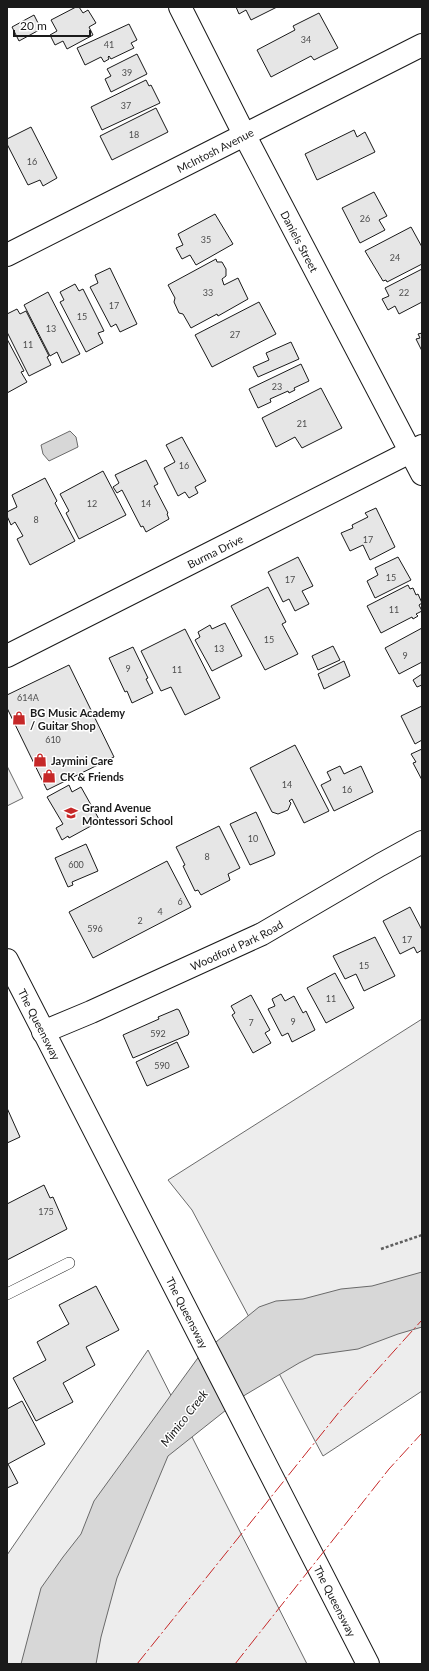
<svg xmlns="http://www.w3.org/2000/svg" width="429" height="1671" font-family="Lato,sans-serif">
	<style>
		.built { fill: #ededed; stroke: #6a6a6a }
		.water { fill: #d7d7d7; stroke: #6a6a6a }
		.building { fill: #e6e6e6; stroke: #1a1a1a }
		.lines { fill: none; stroke-linecap: round; stroke-linejoin: round }
		.lane-casing { stroke: #1a1a1a; stroke-width: 12 }
		.street-casing { stroke: #1a1a1a; stroke-width: 24 }
		.primary-casing { stroke: #1a1a1a; stroke-width: 24 }
		.path { stroke: #5f5f5f; stroke-width: 2.5; stroke-dasharray: 3 2; stroke-linecap: butt }
		.lane { stroke: #fff; stroke-width: 11 }
		.street { stroke: #fff; stroke-width: 22 }
		.primary { stroke: #fff; stroke-width: 22 }
		.power { stroke: #c62828; stroke-width: 1; stroke-dasharray: 14 3 2 3; stroke-linecap: butt }
		.labels { text-anchor: middle; dominant-baseline: central; stroke-width: 3; stroke-linejoin: round; paint-order: stroke }
		.number-label { font-size: 9px; fill: #4d4d4d }
		.street-label { font-size: 11px; fill: #1a1a1a; stroke: #fff }
		.poi-label { font-size: 11px; font-weight: bold; fill: #1a1a1a; stroke: #fff; text-anchor: start }
		.water-label { font-size: 12px; font-style: italic; fill: #1a1a1a; stroke: #fff }
	</style>
	<rect width="100%" height="100%" fill="#fff"/>
	<!-- built -->
	<g class="built">
		<polygon points="7,766 23,798 7,806"/>
		<polygon points="422,1019 422,1391 323,1456 192,1210 168,1180"/>
		<polygon points="148,1350 307,1664 7,1664 7,1555"/>
	</g>
	<!-- water -->
	<g class="water">
		<polygon points="70,431 76,437 78,447 49,461 43,454 41,445"/>
		<polygon points="422,1272 422,1327 398,1334 358,1349 315,1355 299,1363 245,1395 168,1456 117,1578 101,1637 96,1664 21,1664 41,1588 63,1557 81,1534 94,1501 200,1355 259,1307 276,1301 303,1299 341,1289 372,1286"/>
	</g>
	<!-- building -->
	<g class="building">
		<polygon points="76,7 79,7 83,13 88,10 96,23 89,27 93,35 67,49 63,41 55,45 50,35 57,31 51,20"/>
		<polygon points="236,7 277,7 251,20 246,10 239,14"/>
		<polygon points="319,13 338,48 314,60 311,56 271,77 257,50 295,30 293,26"/>
		<polygon points="34,15 41,29 19,41 12,27"/>
		<polygon points="129,24 137,40 131,43 134,48 111,59 109,56 108,57 109,59 104,62 101,57 85,65 77,48"/>
		<polygon points="137,54 147,74 111,92 105,79 111,76 107,69"/>
		<polygon points="146,80 149,86 151,85 160,103 102,130 91,107"/>
		<polygon points="156,108 168,132 112,160 100,136"/>
		<polygon points="31,127 57,178 43,186 40,180 28,185 7,144 7,139"/>
		<polygon points="354,130 357,137 365,132 375,152 317,180 305,154"/>
		<polygon points="374,192 387,216 379,220 385,230 360,243 342,208"/>
		<polygon points="215,214 233,244 196,265 190,255 182,259 176,248 183,245 178,234"/>
		<polygon points="411,227 422,247 422,264 387,282 386,280 383,281 365,251"/>
		<polygon points="216,259 217,262 222,262 226,269 226,276 222,279 224,285 238,278 248,299 218,316 217,314 191,328 183,314 179,313 174,302 175,298 168,285"/>
		<polygon points="110,268 137,324 120,332 116,324 111,327 90,287 98,283 95,275"/>
		<polygon points="422,269 422,302 399,314 395,306 388,310 382,299 389,296 385,288"/>
		<polygon points="75,284 79,291 83,289 104,331 98,333 103,343 86,352 60,302 64,300 60,292"/>
		<polygon points="48,292 80,354 62,363 57,352 50,356 24,305"/>
		<polygon points="259,302 276,334 212,367 195,335"/>
		<polygon points="17,309 20,314 26,311 49,356 47,357 51,365 29,376 7,332 7,314"/>
		<polygon points="422,333 422,351 416,339 420,338 418,334"/>
		<polygon points="7,339 24,371 21,372 27,382 7,393"/>
		<polygon points="291,342 299,359 258,377 253,367 269,360 266,353"/>
		<polygon points="301,364 309,381 294,388 295,390 289,393 288,391 270,399 271,402 258,408 249,389"/>
		<polygon points="321,388 342,428 302,448 295,437 276,447 262,418"/>
		<polygon points="182,437 206,481 195,487 198,493 189,498 185,492 178,496 164,468 175,462 166,445"/>
		<polygon points="146,460 158,484 154,486 168,513 167,514 169,519 146,532 143,526 141,527 122,490 117,493 113,487 119,483 115,475"/>
		<polygon points="103,471 126,515 79,539 66,513 69,511 60,494"/>
		<polygon points="45,478 57,501 55,503 75,541 30,565 17,539 23,536 15,522 11,525 7,516 7,512 17,507 12,495"/>
		<polygon points="376,508 395,547 370,560 363,545 350,551 341,533 353,528 352,525 368,517 365,513"/>
		<polygon points="298,557 313,586 302,591 309,604 295,611 289,599 283,602 268,572"/>
		<polygon points="398,557 411,580 375,598 367,581 378,575 375,568"/>
		<polygon points="408,585 410,589 413,588 416,595 418,594 422,603 419,605 422,611 416,614 418,616 413,619 412,617 381,633 367,606"/>
		<polygon points="268,587 286,622 282,624 298,654 265,670 231,606"/>
		<polygon points="225,623 242,656 212,671 195,640 200,637 198,632 210,625 212,629"/>
		<polygon points="422,628 422,662 399,674 385,648"/>
		<polygon points="185,629 220,698 185,715 171,687 161,691 141,651"/>
		<polygon points="333,646 340,660 318,670 312,656"/>
		<polygon points="133,647 148,678 146,679 153,693 132,703 127,691 125,692 109,658"/>
		<polygon points="344,661 350,676 324,689 318,674"/>
		<polygon points="69,665 114,757 47,790 7,708 7,695"/>
		<polygon points="422,674 422,685 417,687 413,680"/>
		<polygon points="422,706 422,740 415,744 401,716"/>
		<polygon points="295,745 329,811 304,823 292,799 289,801 291,803 288,810 278,814 272,812 250,768"/>
		<polygon points="422,749 422,780 413,763 416,762 411,754"/>
		<polygon points="340,766 344,774 361,766 373,792 334,811 321,785 331,780 327,772"/>
		<polygon points="69,785 72,792 81,787 100,821 69,838 68,836 62,840 56,828 63,824 47,797"/>
		<polygon points="256,812 275,853 274,855 250,865 230,824"/>
		<polygon points="219,826 240,868 228,874 230,880 201,895 198,890 195,891 183,866 185,865 176,847"/>
		<polygon points="86,844 98,871 72,882 73,885 68,887 55,858"/>
		<polygon points="167,861 191,907 93,958 69,912"/>
		<polygon points="410,907 422,930 422,950 417,953 414,947 400,954 383,921"/>
		<polygon points="375,937 395,976 364,991 356,974 345,979 333,956"/>
		<polygon points="335,973 354,1008 326,1023 307,988"/>
		<polygon points="281,994 285,1001 294,996 303,1013 306,1011 315,1030 292,1042 288,1033 282,1036 268,1009 275,1006 272,999"/>
		<polygon points="251,995 270,1030 265,1033 271,1043 253,1053 232,1015 235,1013 231,1006"/>
		<polygon points="177,1009 179,1010 189,1032 188,1035 133,1058 123,1035 159,1019 158,1017"/>
		<polygon points="177,1042 189,1067 147,1086 136,1062"/>
		<polygon points="7,1108 20,1137 7,1143"/>
		<polygon points="44,1185 50,1198 53,1197 67,1229 7,1260 7,1204"/>
		<polygon points="96,1286 119,1330 86,1347 95,1365 63,1383 73,1402 36,1421 13,1378 46,1360 37,1342 69,1324 59,1305"/>
		<polygon points="22,1401 45,1444 8,1464 18,1483 7,1488 7,1409"/>
	</g>
	<g class="lines">
		<!-- lane casing -->
		<g class="lane-casing">
			<polyline id="lane" points="7,1294 69,1263"/>
		</g>
		<!-- street casing -->
		<g class="street-casing">
			<g id="street">
				<path id="s1" d="M180 7 245 136 422 474"/>
				<path id="s2" d="M7 255 422 45"/>
				<path id="s3" d="M7 656 422 446"/>
				<path id="s4" d="M43 1032 91 1012 262 934 380 865 422 842"/>
			</g>
		</g>
		<!-- primary casing -->
		<g class="primary-casing">
			<g id="primary">
				<path id="s5" d="M7 960 368 1664"/>
			</g>
		</g>
		<!-- path -->
		<polyline class="path" points="381,1249 422,1235"/>
		<!-- lane -->
		<use href="#lane" class="lane"/>
		<!-- street -->
		<use href="#street" class="street"/>
		<!-- primary -->
		<use href="#primary" class="primary"/>
		<!-- power -->
		<g class="power">
			<polyline points="137,1664 340,1411 422,1320"/>
			<polyline points="235,1664 389,1469 422,1433"/>
		</g>
	</g>
	<!-- icons -->
	<defs>
		<g id="shop-bare" transform="scale(1.08)"><path d="M-5-2.5h2.3a2.7 3.5 0 0 1 5.4 0H5L5.5 6h-11ZM-1.5-2.5h3a1.5 2.3 0 0 0-3 0Z" fill="#c62828" stroke="#fff" stroke-width="2.5" paint-order="stroke"/></g>
		<g id="school-bare" transform="scale(1.08)"><path d="M0-5L7-2L0 1L-7-2ZM-4 1L0 2.5L4 1V4Q0 6-4 4Z" fill="#c62828" stroke="#fff" stroke-width="2.5" paint-order="stroke"/></g>
	</defs>
	<g fill-rule="evenodd">
		<use href="#shop-bare" x="19" y="718"/>
		<use href="#shop-bare" x="40" y="760"/>
		<use href="#shop-bare" x="49" y="776"/>
		<use href="#school-bare" x="71" y="813"/>
	</g>
	<g class="labels">
		<!-- number labels -->
		<g class="number-label">
			<text x="306" y="39">34</text>
			<text x="109" y="44">41</text>
			<text x="127" y="72">39</text>
			<text x="126" y="105">37</text>
			<text x="134" y="134">18</text>
			<text x="32" y="161">16</text>
			<text x="365" y="218">26</text>
			<text x="206" y="239">35</text>
			<text x="395" y="257">24</text>
			<text x="208" y="292">33</text>
			<text x="404" y="292">22</text>
			<text x="114" y="305">17</text>
			<text x="82" y="316">15</text>
			<text x="51" y="328">13</text>
			<text x="235" y="334">27</text>
			<text x="28" y="344">11</text>
			<text x="277" y="386">23</text>
			<text x="302" y="423">21</text>
			<text x="184" y="465">16</text>
			<text x="92" y="503">12</text>
			<text x="146" y="503">14</text>
			<text x="36" y="519">8</text>
			<text x="368" y="539">17</text>
			<text x="391" y="577">15</text>
			<text x="290" y="579">17</text>
			<text x="394" y="609">11</text>
			<text x="269" y="639">15</text>
			<text x="219" y="648">13</text>
			<text x="405" y="655">9</text>
			<text x="128" y="668">9</text>
			<text x="177" y="669">11</text>
			<text x="28" y="697">614A</text>
			<text x="53" y="739">610</text>
			<text x="287" y="784">14</text>
			<text x="347" y="789">16</text>
			<text x="253" y="838">10</text>
			<text x="207" y="856">8</text>
			<text x="76" y="864">600</text>
			<text x="180" y="901">6</text>
			<text x="160" y="911">4</text>
			<text x="140" y="920">2</text>
			<text x="95" y="928">596</text>
			<text x="407" y="939">17</text>
			<text x="364" y="965">15</text>
			<text x="331" y="998">11</text>
			<text x="293" y="1021">9</text>
			<text x="251" y="1022">7</text>
			<text x="158" y="1033">592</text>
			<text x="162" y="1065">590</text>
			<text x="46" y="1211">175</text>
		</g>
		<!-- street labels -->
		<g class="street-label">
			<text stroke="none"><textPath href="#s2" startOffset="233">McIntosh Avenue</textPath></text>
			<text stroke="none"><textPath href="#s1" startOffset="263">Daniels Street</textPath></text>
			<text stroke="none"><textPath href="#s3" startOffset="233">Burma Drive</textPath></text>
			<text stroke="none"><textPath href="#s4" startOffset="212">Woodford Park Road</textPath></text>
			<text stroke="none"><textPath href="#s5" startOffset="72">The Queensway</textPath></text>
			<text stroke="none"><textPath href="#s5" startOffset="396">The Queensway</textPath></text>
			<text stroke="none"><textPath href="#s5" startOffset="720">The Queensway</textPath></text>
		</g>
		<!-- poi labels -->
		<g class="poi-label">
			<text x="30" y="712">BG Music Academy<tspan x="30" dy="13">/ Guitar Shop</tspan></text>
			<text x="51" y="760">Jaymini Care</text>
			<text x="60" y="776">CK &amp; Friends</text>
			<text x="82" y="807">Grand Avenue<tspan x="82" dy="13">Montessori School</tspan></text>
		</g>
		<!-- water labels -->
		<g class="water-label">
			<text transform="translate(184 1418) rotate(-52)">Mimico Creek</text>
		</g>
	</g>
	<!-- border -->
	<rect width="429" height="1671" fill="none" stroke="#1a1a1a" stroke-width="16"/>
	<!-- scale -->
	<path d="M14 30v6h76v-6" fill="none" stroke="#1a1a1a" stroke-width="2"/>
	<text x="20" y="30" font-size="12" fill="#1a1a1a" stroke="#ffffff" stroke-width="3" paint-order="stroke">20 m</text>
</svg>
